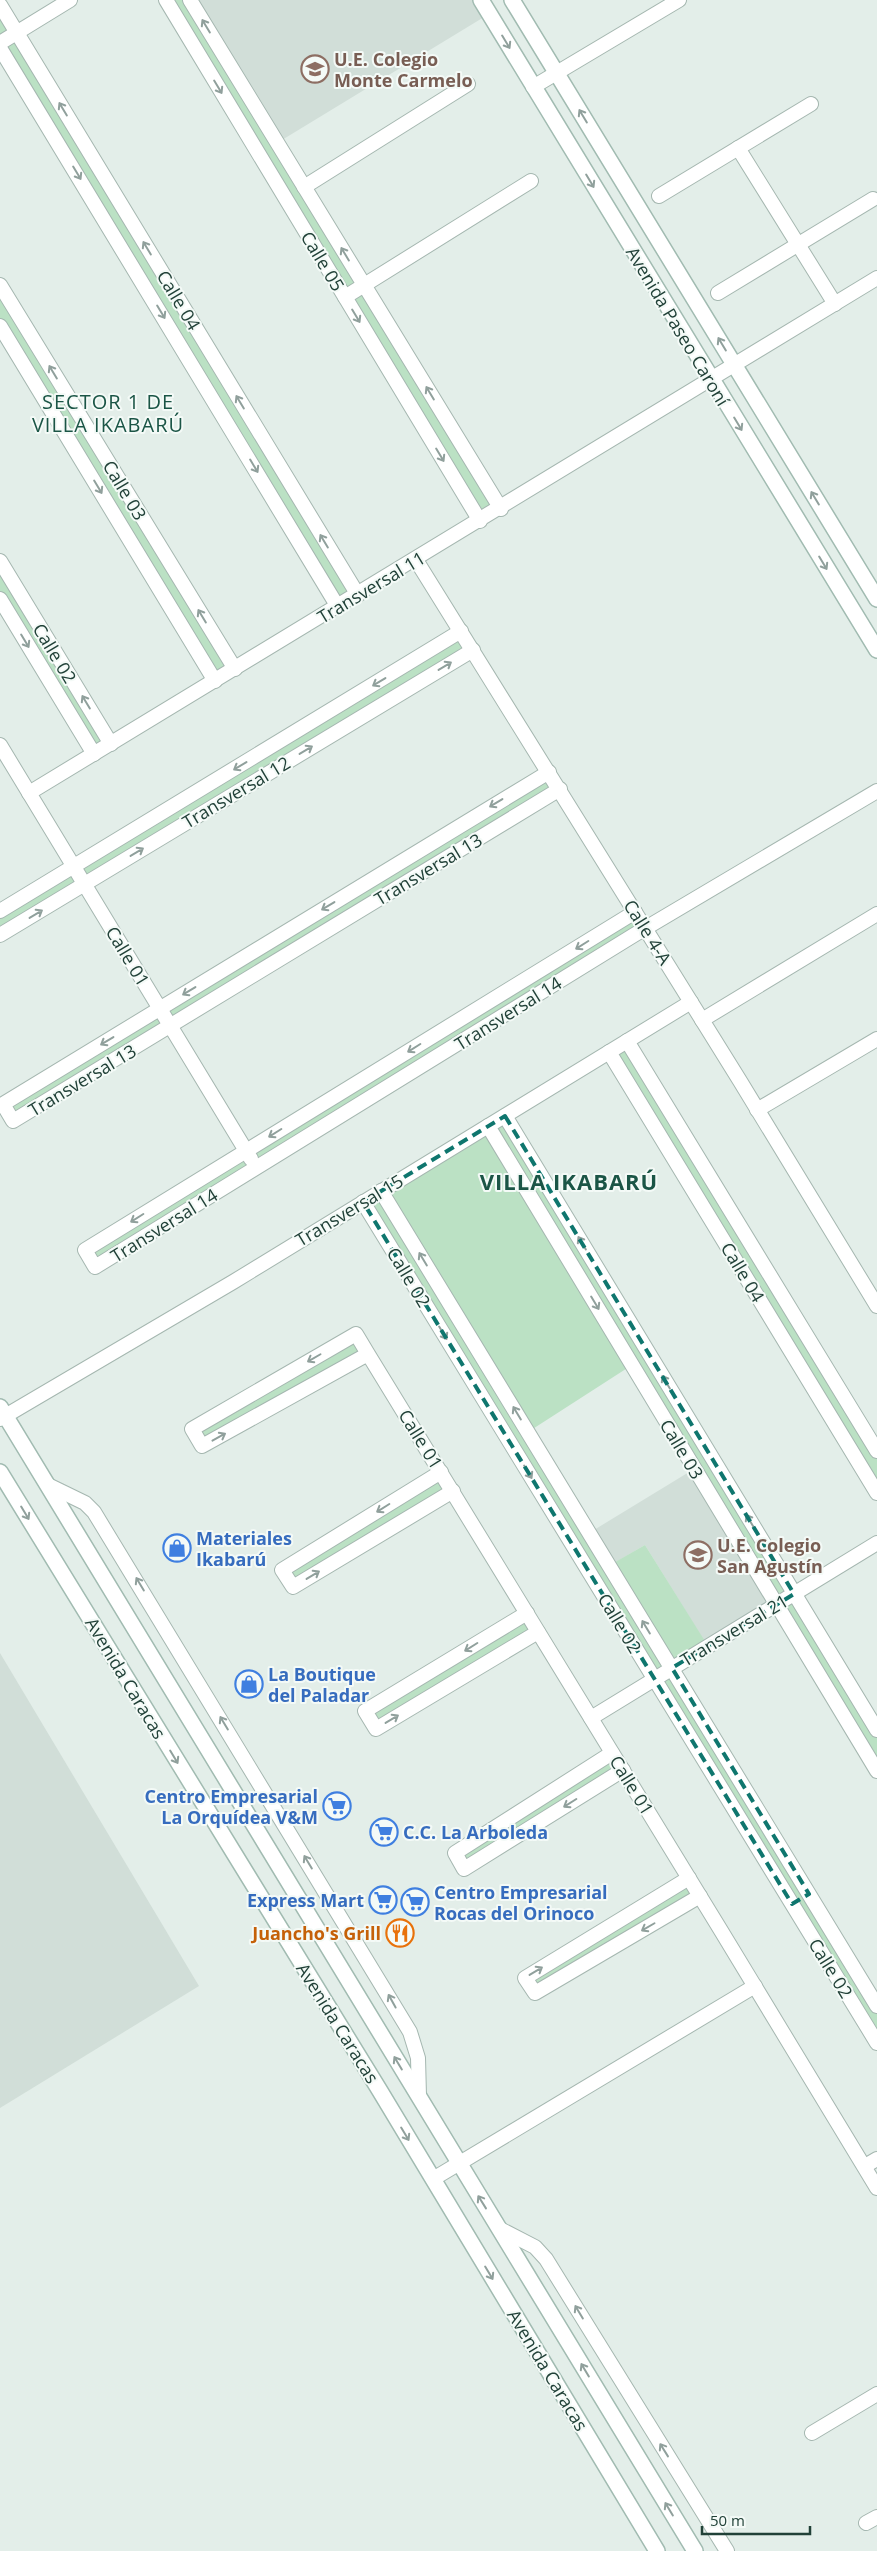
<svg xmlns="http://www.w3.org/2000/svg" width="877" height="2551" font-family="'Open Sans',sans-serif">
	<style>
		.built { fill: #d1ded8 }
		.green { fill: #bbe1c4 }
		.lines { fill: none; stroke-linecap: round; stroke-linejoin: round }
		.street-casing { stroke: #a5b7b0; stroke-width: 16 }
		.secondary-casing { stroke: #a1bbb1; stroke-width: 18 }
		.street { stroke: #fff; stroke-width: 14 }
		.secondary { stroke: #fff; stroke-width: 15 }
		.oneway { stroke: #90a09c }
		.marked { fill: none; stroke: #0f766e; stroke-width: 4; stroke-dasharray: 10 6; stroke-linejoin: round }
		.labels { text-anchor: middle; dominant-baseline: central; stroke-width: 4; stroke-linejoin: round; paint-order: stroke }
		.education-label { font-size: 18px; font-weight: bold; fill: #785e54; stroke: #f4faf7; text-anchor: start }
		.street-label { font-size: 18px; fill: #214138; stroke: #f4faf7 }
		.shop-label { font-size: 18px; font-weight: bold; fill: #366cbe; stroke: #f4faf7; text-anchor: start }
		.food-label { font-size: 18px; font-weight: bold; fill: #c56008; stroke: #f4faf7; text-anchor: end }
		.quarter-label { font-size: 20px; letter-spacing: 1px; fill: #1b5546; stroke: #f4faf7 }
		.district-label { font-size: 22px; font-weight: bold; letter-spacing: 1px; fill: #1b5546; stroke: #f4faf7 }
	</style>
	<rect width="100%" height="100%" fill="#e3eee9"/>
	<!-- built -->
	<g class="built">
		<polygon points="190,0 481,0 489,14 277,143"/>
		<polygon points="694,1469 776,1605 708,1647 645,1545 609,1566 589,1533"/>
		<polygon points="0,1653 199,1986 0,2108"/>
	</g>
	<!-- green -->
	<g class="green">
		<polygon points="166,0 190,0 501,509 480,521"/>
		<polygon points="0,5 357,595 339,606 0,46"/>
		<polygon points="0,285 235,669 215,681 0,326"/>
		<polygon points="0,561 111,744 94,754 0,599"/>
		<polygon points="462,631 473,649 0,935 0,912"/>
		<polygon points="538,778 560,789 13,1121 3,1104"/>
		<polygon points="636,912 646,928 95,1267 86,1250"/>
		<polygon points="627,1041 877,1451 877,1493 609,1052"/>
		<polygon points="505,1116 877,1730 877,1771 632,1365 528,1432 610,1565 645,1545 708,1646 672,1668 877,2006 877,2043 363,1202"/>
		<polygon points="356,1334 367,1351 202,1446 192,1429"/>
		<polygon points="441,1473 452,1491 293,1587 282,1570"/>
		<polygon points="526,1613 538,1632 376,1729 365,1711"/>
		<polygon points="612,1754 622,1771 464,1869 455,1853"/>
		<polygon points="689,1879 699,1896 535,1993 525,1978"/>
	</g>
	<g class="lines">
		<!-- street casing -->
		<g class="street-casing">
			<g id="street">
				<polyline points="166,0 480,521"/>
				<polyline points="190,0 501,509"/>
				<polyline points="0,5 358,595"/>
				<polyline points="0,43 70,0"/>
				<polyline points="0,48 338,607"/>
				<polyline points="533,87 679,0"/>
				<polyline points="738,148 835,304"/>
				<polyline points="304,187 468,84"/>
				<polyline points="659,196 811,104"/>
				<polyline points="0,285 235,669"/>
				<polyline points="718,293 873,199"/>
				<polyline points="345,297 531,181"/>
				<polyline points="0,326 215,681"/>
				<polyline points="416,560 740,1081 877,1306"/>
				<polyline points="0,561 111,744"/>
				<polyline points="0,599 94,754"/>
				<polyline points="0,745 251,1159"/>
				<polyline points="549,772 3,1104 13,1121 560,789"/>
				<polyline points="29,793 877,278"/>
				<polyline points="0,911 461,631"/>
				<polyline points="635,912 85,1250 95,1267 634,935 877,791"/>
				<polyline points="0,935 473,650"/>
				<polyline points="702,1020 877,914"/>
				<polyline points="627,1041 877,1451"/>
				<polyline points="609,1052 877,1493"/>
				<polyline points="757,1110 877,1039"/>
				<polyline points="505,1116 877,1730"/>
				<polyline points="488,1126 877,1771"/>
				<polyline points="381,1191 877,2006"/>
				<polyline points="363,1202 877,2043"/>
				<path d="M368 1354 202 1446 192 1429 356 1334 368 1354C538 1632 709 1909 877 2188"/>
				<polyline points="0,1419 233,1282 691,1002"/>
				<polyline points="441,1472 282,1570 293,1587 453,1491"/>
				<polyline points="48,1485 85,1503 94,1512 410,2032 418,2058 419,2096"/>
				<polyline points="527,1613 365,1711 376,1729 538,1632"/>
				<polyline points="591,1718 877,1543"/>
				<polyline points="612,1753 455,1853 464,1869 623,1770"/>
				<polyline points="689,1878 525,1978 535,1993 700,1896"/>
				<polyline points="865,2166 877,2159"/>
				<polyline points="433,2179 755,1986"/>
				<polyline points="500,2229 535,2247 546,2259 727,2551"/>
				<polyline points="812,2433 877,2394"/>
				<polyline points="866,2523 877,2517"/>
			</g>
		</g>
		<!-- secondary casing -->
		<g class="secondary-casing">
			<g id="secondary">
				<polyline points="481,0 877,650"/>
				<polyline points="512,0 877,599"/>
				<polyline points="0,1407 695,2551"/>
				<polyline points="0,1472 380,2091 657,2551"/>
			</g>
		</g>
		<!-- street -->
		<use href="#street" class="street"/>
		<!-- secondary -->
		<use href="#secondary" class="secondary"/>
	</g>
	<!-- one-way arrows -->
	<defs><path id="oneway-shaft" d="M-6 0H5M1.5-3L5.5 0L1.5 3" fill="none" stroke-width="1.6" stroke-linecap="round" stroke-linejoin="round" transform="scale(1.25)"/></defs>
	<g class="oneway">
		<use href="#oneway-shaft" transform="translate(206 26) rotate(-121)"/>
		<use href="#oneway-shaft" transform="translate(506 42) rotate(59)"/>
		<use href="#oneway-shaft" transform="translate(218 87) rotate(59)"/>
		<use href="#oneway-shaft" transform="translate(63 109) rotate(-121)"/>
		<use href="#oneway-shaft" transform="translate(583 116) rotate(-121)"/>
		<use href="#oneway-shaft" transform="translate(77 173) rotate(59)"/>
		<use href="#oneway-shaft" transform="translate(590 181) rotate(59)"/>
		<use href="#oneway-shaft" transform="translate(147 248) rotate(-121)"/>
		<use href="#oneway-shaft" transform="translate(345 254) rotate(-121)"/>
		<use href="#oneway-shaft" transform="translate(161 312) rotate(59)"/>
		<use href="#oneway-shaft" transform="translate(356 316) rotate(59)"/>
		<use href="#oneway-shaft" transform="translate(722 344) rotate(-121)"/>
		<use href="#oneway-shaft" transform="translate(53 372) rotate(-121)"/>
		<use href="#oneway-shaft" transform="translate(430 393) rotate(-121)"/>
		<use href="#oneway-shaft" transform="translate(240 402) rotate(-121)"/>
		<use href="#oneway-shaft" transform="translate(738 424) rotate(59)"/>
		<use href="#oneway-shaft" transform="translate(440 455) rotate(59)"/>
		<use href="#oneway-shaft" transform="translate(254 466) rotate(59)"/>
		<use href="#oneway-shaft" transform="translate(98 487) rotate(59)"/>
		<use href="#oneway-shaft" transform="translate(815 498) rotate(-121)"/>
		<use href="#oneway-shaft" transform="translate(324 541) rotate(-121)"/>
		<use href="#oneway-shaft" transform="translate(823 563) rotate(59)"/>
		<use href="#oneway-shaft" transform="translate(202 616) rotate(-121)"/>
		<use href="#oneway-shaft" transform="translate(25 641) rotate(59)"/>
		<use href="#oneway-shaft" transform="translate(445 666) rotate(-31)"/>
		<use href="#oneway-shaft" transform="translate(379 682) rotate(149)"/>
		<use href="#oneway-shaft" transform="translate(86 702) rotate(-121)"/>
		<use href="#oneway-shaft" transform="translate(306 750) rotate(-31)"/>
		<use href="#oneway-shaft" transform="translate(240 766) rotate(149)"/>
		<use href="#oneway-shaft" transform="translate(496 803) rotate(149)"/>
		<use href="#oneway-shaft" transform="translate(137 852) rotate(-31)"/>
		<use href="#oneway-shaft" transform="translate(328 906) rotate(149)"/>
		<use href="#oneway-shaft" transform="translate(36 914) rotate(-31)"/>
		<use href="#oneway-shaft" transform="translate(582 945) rotate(148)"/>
		<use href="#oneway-shaft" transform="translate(189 991) rotate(149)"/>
		<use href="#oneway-shaft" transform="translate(107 1041) rotate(149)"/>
		<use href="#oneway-shaft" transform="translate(414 1048) rotate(148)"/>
		<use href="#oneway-shaft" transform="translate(275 1133) rotate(148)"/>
		<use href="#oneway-shaft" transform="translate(137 1218) rotate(148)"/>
		<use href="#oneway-shaft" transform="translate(582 1243) rotate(-121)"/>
		<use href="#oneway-shaft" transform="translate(423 1259) rotate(-121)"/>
		<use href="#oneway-shaft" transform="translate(595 1303) rotate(59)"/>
		<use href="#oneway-shaft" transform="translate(443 1333) rotate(59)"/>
		<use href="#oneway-shaft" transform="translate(314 1358) rotate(150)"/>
		<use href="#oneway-shaft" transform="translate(666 1382) rotate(-121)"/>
		<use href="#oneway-shaft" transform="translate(517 1413) rotate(-121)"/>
		<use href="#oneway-shaft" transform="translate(219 1437) rotate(-29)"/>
		<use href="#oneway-shaft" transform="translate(528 1472) rotate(59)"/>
		<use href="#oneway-shaft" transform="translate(383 1508) rotate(148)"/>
		<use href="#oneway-shaft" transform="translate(25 1513) rotate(59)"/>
		<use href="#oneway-shaft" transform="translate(750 1521) rotate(-121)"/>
		<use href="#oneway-shaft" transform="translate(313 1575) rotate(-31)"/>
		<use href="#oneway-shaft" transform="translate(140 1584) rotate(-121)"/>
		<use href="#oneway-shaft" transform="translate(646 1627) rotate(-121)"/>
		<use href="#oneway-shaft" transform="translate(471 1647) rotate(148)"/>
		<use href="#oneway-shaft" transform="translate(392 1719) rotate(-31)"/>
		<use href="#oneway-shaft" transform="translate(224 1723) rotate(-121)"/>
		<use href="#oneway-shaft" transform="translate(174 1757) rotate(59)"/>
		<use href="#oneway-shaft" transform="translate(570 1803) rotate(148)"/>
		<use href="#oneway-shaft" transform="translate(308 1862) rotate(-121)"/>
		<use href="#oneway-shaft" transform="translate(648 1927) rotate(150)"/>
		<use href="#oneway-shaft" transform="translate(536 1971) rotate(-31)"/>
		<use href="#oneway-shaft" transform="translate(392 2001) rotate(-119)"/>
		<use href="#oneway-shaft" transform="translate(398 2063) rotate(-121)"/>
		<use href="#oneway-shaft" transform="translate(405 2134) rotate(59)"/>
		<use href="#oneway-shaft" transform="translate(482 2202) rotate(-122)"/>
		<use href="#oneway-shaft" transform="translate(489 2273) rotate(59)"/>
		<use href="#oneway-shaft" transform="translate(579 2312) rotate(-121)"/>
		<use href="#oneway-shaft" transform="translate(585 2370) rotate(-121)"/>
		<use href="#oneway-shaft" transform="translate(664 2450) rotate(-122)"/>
		<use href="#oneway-shaft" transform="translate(669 2509) rotate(-121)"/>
	</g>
	<!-- marked area -->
	<path class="marked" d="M505 1116 794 1594 672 1668 809 1894 792 1904 363 1202Z"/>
	<!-- icons -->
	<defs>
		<g id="school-ring" transform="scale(1.4375)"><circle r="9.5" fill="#f4faf7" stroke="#8d6e63" stroke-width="1.5"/><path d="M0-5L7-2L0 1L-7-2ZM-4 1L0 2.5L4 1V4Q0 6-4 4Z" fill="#8d6e63"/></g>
		<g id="shop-ring" transform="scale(1.4375)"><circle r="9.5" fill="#f4faf7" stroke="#3f7fe0" stroke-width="1.5"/><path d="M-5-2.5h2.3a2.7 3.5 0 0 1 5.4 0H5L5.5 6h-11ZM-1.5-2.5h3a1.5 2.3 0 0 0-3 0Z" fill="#3f7fe0"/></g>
		<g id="supermarket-ring" transform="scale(1.4375)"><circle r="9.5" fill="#f4faf7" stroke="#3f7fe0" stroke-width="1.5"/><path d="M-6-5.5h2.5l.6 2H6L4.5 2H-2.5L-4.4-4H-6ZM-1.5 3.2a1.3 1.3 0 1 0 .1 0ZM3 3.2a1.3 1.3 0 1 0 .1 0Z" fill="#3f7fe0"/></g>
		<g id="restaurant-ring" transform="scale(1.4375)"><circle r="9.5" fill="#f4faf7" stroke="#e8710a" stroke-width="1.5"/><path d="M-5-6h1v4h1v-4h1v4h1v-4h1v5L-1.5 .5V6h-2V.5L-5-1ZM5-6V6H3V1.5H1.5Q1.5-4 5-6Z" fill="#e8710a"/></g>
	</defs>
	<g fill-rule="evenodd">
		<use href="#school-ring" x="315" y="69"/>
		<use href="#shop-ring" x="177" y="1548"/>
		<use href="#school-ring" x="698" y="1555"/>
		<use href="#shop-ring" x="249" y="1684"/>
		<use href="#supermarket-ring" x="337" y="1806"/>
		<use href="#supermarket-ring" x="384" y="1832"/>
		<use href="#supermarket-ring" x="383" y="1900"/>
		<use href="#supermarket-ring" x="415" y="1902"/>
		<use href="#restaurant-ring" x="400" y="1933"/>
	</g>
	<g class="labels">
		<!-- education labels -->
		<g class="education-label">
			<text x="334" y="59">U.E. Colegio<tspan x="334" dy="21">Monte Carmelo</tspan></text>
			<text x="717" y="1545">U.E. Colegio<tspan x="717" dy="21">San Agustín</tspan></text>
		</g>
		<!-- street labels -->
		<g class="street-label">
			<text transform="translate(323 261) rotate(59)">Calle 05</text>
			<text transform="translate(179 300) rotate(59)">Calle 04</text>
			<text transform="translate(678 326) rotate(59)">Avenida Paseo Caroní</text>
			<text transform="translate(125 490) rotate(59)">Calle 03</text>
			<text transform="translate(371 587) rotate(-31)">Transversal 11</text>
			<text transform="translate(55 653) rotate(59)">Calle 02</text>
			<text transform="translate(236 792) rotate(-31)">Transversal 12</text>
			<text transform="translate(428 869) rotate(-31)">Transversal 13</text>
			<text transform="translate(648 932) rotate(58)">Calle 4-A</text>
			<text transform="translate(128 956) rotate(59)">Calle 01</text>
			<text transform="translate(508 1013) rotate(-32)">Transversal 14</text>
			<text transform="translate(82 1080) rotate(-31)">Transversal 13</text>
			<text transform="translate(349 1210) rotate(-31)">Transversal 15</text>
			<text transform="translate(164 1225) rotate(-32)">Transversal 14</text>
			<text transform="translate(743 1272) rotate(59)">Calle 04</text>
			<text transform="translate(409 1277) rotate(59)">Calle 02</text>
			<text transform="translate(421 1439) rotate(58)">Calle 01</text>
			<text transform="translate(682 1449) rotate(59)">Calle 03</text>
			<text transform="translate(620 1623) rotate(59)">Calle 02</text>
			<text transform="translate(734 1630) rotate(-31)">Transversal 21</text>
			<text transform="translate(126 1678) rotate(59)">Avenida Caracas</text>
			<text transform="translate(632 1785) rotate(58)">Calle 01</text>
			<text transform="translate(831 1968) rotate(58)">Calle 02</text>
			<text transform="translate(338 2023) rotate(58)">Avenida Caracas</text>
			<text transform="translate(548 2370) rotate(59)">Avenida Caracas</text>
		</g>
		<!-- shop labels -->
		<g class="shop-label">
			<text x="196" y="1538">Materiales<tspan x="196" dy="21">Ikabarú</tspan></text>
			<text x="268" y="1674">La Boutique<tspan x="268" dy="21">del Paladar</tspan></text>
			<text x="318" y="1796" text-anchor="end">Centro Empresarial<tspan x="318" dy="21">La Orquídea V&amp;M</tspan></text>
			<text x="403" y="1832">C.C. La Arboleda</text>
			<text x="434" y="1892">Centro Empresarial<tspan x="434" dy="21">Rocas del Orinoco</tspan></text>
			<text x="364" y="1900" text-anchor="end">Express Mart</text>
		</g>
		<!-- food labels -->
		<g class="food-label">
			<text x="381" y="1933">Juancho's Grill</text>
		</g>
		<!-- quarter labels -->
		<g class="quarter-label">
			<text x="108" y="401">SECTOR 1 DE<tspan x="108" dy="23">VILLA IKABARÚ</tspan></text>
		</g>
		<!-- district labels -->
		<g class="district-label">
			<text x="569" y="1181">VILLA IKABARÚ</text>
		</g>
	</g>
	<!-- scale -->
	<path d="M702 2526v8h108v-8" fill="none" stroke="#214138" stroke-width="2.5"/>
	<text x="710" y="2526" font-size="15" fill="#214138" stroke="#f4faf7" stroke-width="4" paint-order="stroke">50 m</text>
</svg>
